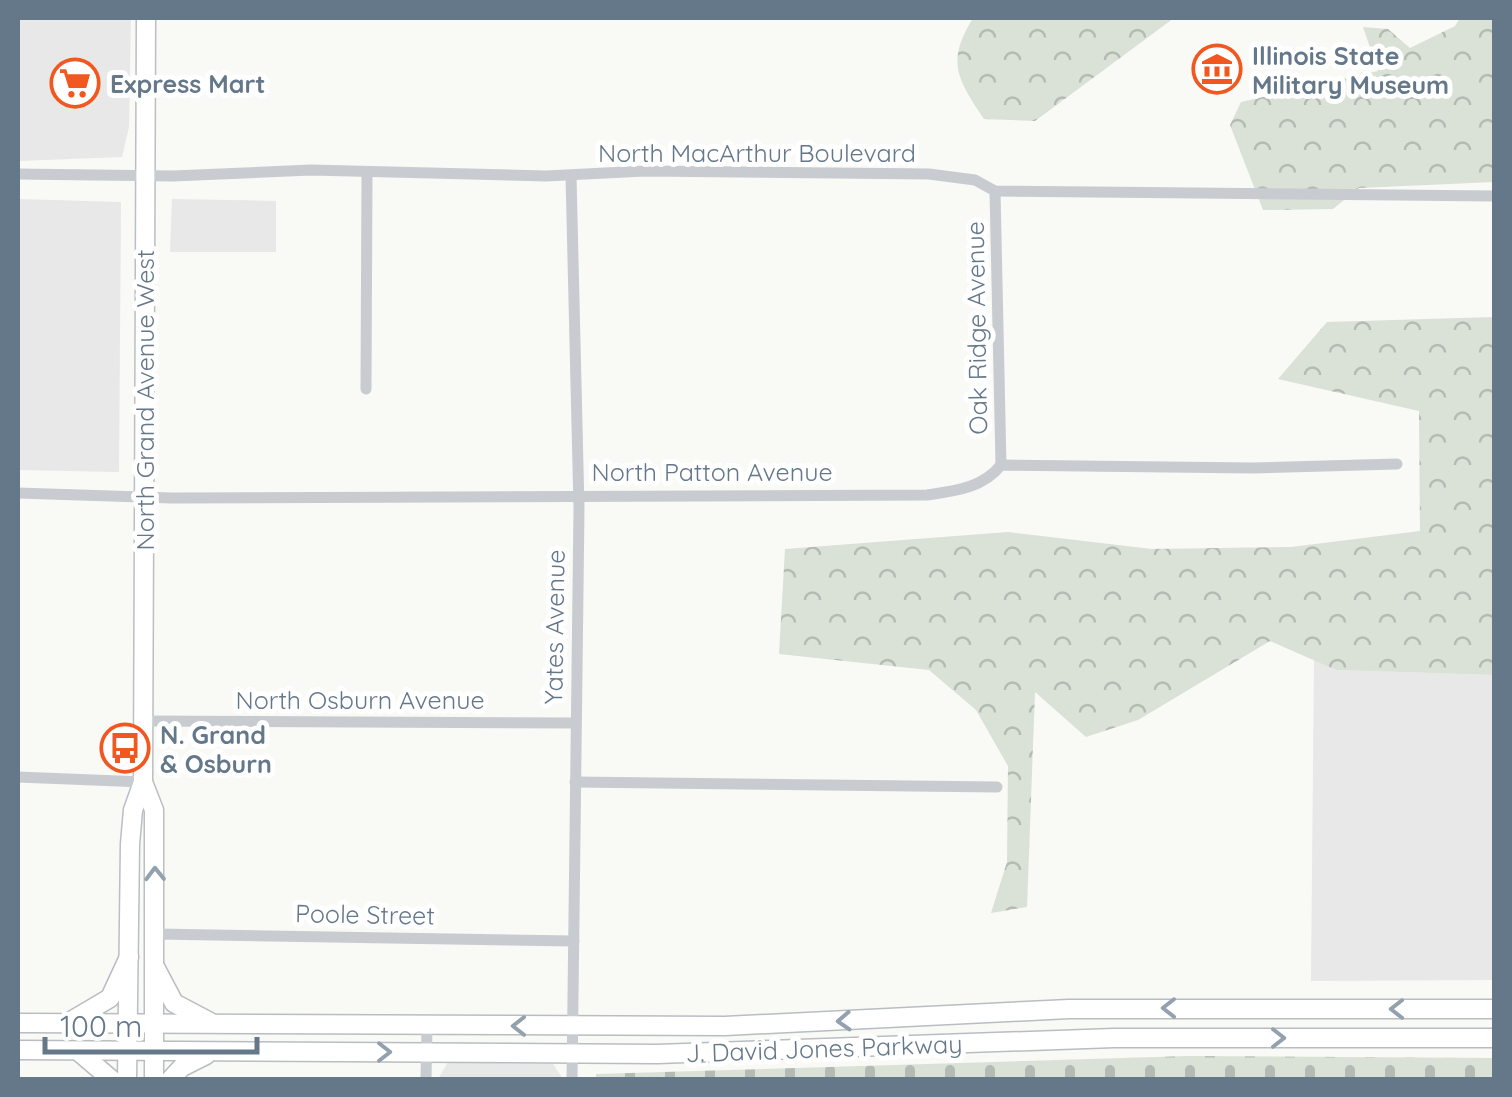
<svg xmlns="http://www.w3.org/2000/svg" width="1512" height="1097" font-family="Quicksand,sans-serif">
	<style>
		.built { fill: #e7e8e7 }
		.forest { fill: url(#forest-crowns) }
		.cemetery { fill: url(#cemetery-stones) }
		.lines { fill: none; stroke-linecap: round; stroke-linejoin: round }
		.secondary-casing { stroke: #babfc4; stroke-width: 21 }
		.primary-casing { stroke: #b9bdc1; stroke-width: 21 }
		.street { stroke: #c8ccd0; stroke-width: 11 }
		.secondary { stroke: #fff; stroke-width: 18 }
		.primary { stroke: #fff; stroke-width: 18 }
		.oneway { stroke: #93a0ad }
		.labels { text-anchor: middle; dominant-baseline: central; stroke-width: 10; stroke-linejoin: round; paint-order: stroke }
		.poi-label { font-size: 25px; font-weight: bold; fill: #65788a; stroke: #fff; text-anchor: start }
		.street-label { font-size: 25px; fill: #65788a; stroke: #fff }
	</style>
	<defs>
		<pattern id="forest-crowns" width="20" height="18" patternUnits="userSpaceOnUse" patternTransform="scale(2.5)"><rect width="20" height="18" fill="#dae1d7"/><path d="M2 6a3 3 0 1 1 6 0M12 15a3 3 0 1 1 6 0" fill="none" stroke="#b4bbb4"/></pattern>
		<pattern id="cemetery-stones" width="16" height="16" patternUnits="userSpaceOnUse" patternTransform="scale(2.5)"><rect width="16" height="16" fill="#dae1d7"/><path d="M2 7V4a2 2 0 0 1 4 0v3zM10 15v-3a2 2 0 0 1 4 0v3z" fill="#b4bbb4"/></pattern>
	</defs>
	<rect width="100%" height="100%" fill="#f9f9f6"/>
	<!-- built -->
	<g class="built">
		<polygon points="18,18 131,18 129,127 122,157 18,161"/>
		<polygon points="18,199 121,202 119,472 18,470"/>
		<polygon points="172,199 276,201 276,252 170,252"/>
		<polygon points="1314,660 1336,670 1494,675 1494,980 1311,981"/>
		<polygon points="448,1062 553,1064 563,1079 438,1079"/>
	</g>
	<!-- forest -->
	<g class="forest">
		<path d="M973 18H1174L1035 121 984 119C957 78 946 62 973 18Z"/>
		<polygon points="1460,18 1494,18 1494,182 1359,188 1333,209 1263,210 1230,125 1241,102 1378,71 1363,27 1388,29 1410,48 1455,26"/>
		<polygon points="1494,317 1494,675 1336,670 1270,641 1138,720 1086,737 1035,692 1027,907 991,913 1007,862 1008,766 976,710 929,670 779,654 785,549 1008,532 1152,549 1291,547 1420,531 1419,411 1278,379 1327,322"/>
	</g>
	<!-- cemetery -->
	<polygon class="cemetery" points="1188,1056 1494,1058 1494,1079 596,1079 596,1074"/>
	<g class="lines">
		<!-- secondary casing -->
		<g class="secondary-casing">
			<g id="secondary">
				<polyline points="143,782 154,810 154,1080"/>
				<polyline points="127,1080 130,844 133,810 143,782 146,18"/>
			</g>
		</g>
		<!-- primary casing -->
		<g class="primary-casing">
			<g id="primary">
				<polyline points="155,967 174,1003 210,1022"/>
				<polyline points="71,1021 110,998 129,957"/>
				<polyline points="18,1023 725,1026 1069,1009 1494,1009"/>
				<polyline points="18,1050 657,1054 1114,1038 1494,1038"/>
				<polyline points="78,1051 112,1080"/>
				<polyline points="170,1080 182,1067 206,1055"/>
			</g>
		</g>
		<!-- street -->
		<g class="street">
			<polyline points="18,174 173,176 311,170 546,176 645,171 929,174 975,180 995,191 1494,196"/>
			<polyline points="571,176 579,508 572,1080"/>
			<polyline points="995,191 1001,465"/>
			<polyline points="366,389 367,174"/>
			<path d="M18 493 172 498 927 495C955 491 983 488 1001 465L1253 468 1397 464"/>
			<polyline points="143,721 576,723"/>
			<polyline points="18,777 143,782"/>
			<polyline points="575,782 997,787"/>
			<polyline points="156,934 574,941"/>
			<polyline points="426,1080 427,1026"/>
		</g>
		<!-- secondary -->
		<use href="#secondary" class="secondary"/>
		<!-- primary -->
		<use href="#primary" class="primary"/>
	</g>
	<!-- one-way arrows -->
	<defs><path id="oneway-chevron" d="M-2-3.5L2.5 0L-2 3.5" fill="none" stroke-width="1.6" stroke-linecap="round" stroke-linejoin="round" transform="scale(2.5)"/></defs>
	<g class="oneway">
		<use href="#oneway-chevron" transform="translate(155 874) rotate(-91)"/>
		<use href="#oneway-chevron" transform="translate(1169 1008) rotate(180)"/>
		<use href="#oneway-chevron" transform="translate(1397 1009) rotate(-180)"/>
		<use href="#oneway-chevron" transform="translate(844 1021) rotate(177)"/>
		<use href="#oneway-chevron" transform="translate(519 1026) rotate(-180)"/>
		<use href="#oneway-chevron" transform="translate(1278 1038)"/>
		<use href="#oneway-chevron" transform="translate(384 1052)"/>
	</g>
	<!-- icons -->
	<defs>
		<g id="museum-ring" transform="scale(2.5)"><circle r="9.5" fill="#fff" stroke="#f1571e" stroke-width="1.5"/><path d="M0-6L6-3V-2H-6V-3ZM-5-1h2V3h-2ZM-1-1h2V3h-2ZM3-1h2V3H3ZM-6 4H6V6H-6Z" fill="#f1571e"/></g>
		<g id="supermarket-ring" transform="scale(2.5)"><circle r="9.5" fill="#fff" stroke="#f1571e" stroke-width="1.5"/><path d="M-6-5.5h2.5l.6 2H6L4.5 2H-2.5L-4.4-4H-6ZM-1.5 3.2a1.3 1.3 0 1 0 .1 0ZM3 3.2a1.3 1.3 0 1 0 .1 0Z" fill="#f1571e"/></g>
		<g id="bus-ring" transform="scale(2.5)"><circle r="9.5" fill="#fff" stroke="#f1571e" stroke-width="1.5"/><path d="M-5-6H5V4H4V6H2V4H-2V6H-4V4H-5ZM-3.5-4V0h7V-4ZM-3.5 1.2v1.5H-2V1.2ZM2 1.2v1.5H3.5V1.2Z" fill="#f1571e"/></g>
	</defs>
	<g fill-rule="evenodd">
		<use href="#museum-ring" x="1217" y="69"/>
		<use href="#supermarket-ring" x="75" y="83"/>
		<use href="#bus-ring" x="125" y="748"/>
	</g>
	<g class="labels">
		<!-- poi labels -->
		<g class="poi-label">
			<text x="1252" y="55">Illinois State<tspan x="1252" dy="29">Military Museum</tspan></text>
			<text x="110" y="83">Express Mart</text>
			<text x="160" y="734">N. Grand<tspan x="160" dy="29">&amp; Osburn</tspan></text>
		</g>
		<!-- street labels -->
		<g class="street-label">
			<text x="757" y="152">North MacArthur Boulevard</text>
			<text transform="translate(976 328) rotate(-91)">Oak Ridge Avenue</text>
			<text transform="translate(144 400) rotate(-90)">North Grand Avenue West</text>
			<text x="712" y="471">North Patton Avenue</text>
			<text transform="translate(554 627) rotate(-89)">Yates Avenue</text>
			<text x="360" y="699">North Osburn Avenue</text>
			<text transform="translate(365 914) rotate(1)">Poole Street</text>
			<text transform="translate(824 1048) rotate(-2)">J. David Jones Parkway</text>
		</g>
	</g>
	<!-- border -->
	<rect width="1512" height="1097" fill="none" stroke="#65788a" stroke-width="40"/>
	<!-- scale -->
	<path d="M45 1037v15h212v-15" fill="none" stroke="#65788a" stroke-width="5"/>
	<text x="60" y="1037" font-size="30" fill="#65788a" stroke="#ffffff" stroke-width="8" paint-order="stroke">100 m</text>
</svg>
